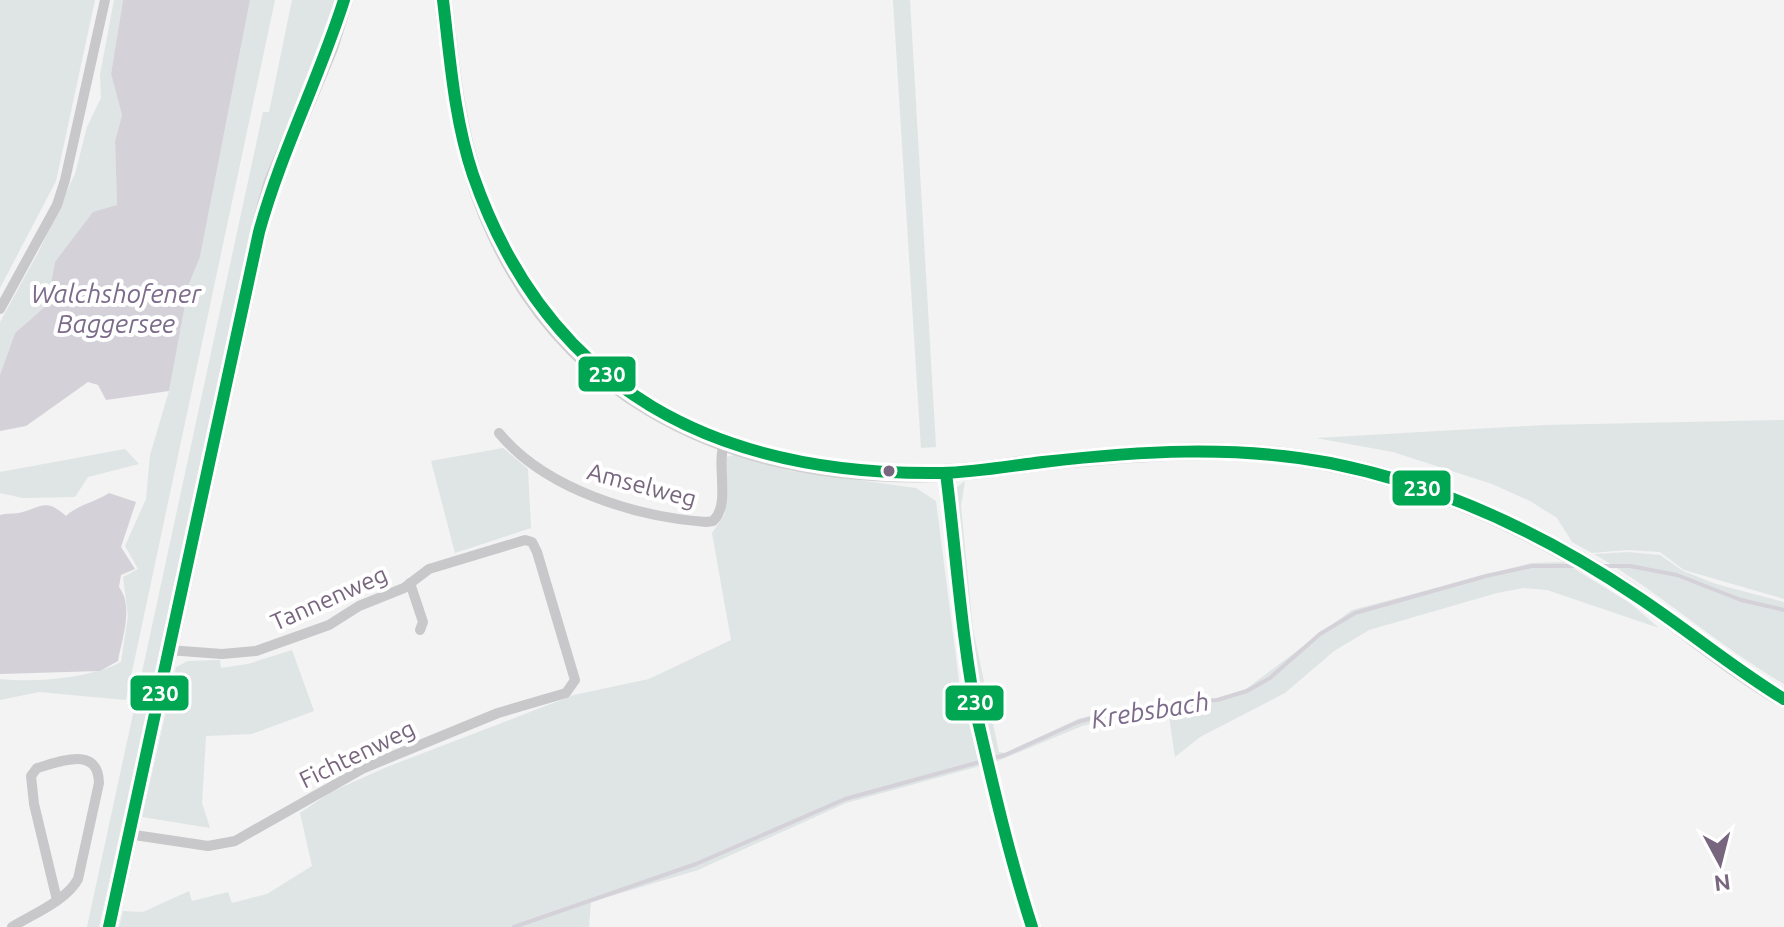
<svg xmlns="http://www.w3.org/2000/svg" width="1784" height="927" font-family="Ubuntu,sans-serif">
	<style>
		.green { fill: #dfe5e4 }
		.water { fill: #d5d1d9 }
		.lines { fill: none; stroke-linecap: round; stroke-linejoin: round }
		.stream { stroke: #d5d1d9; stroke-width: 4 }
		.secondary-casing { stroke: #d1d0d1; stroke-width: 18 }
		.street { stroke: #c8c7c9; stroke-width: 10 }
		.secondary { stroke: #deddde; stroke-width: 14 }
		.bus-1-casing { stroke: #fff; stroke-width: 18 }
		.bus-1 { stroke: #00a651; stroke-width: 12 }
		.bus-dot { fill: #78667f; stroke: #fff; stroke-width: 3 }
		.labels { text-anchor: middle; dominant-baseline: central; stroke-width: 8; stroke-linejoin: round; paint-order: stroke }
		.street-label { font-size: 24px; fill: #78667f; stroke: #fff }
		.water-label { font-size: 26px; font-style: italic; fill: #7c6b8a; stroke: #fff }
		.line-badge { stroke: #fff; stroke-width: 3 }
		.badge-label { font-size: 22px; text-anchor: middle; font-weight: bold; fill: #fff }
	</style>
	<rect width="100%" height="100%" fill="#f2f3f2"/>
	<!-- green -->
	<g class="green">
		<polygon points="0,0 95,0 56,181 0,288"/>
		<polygon points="114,0 123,0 111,74 122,115 115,141 117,206 55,262 47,305 15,333 0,375 0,322 38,253 75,174 87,127 101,98 100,75"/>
		<path d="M250 0H275L126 700 39 692 0 700V679C34 683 92 678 121 662L128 616 123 577 138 569 125 546 146 499 150 455 169 391 189 284 200 257Z"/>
		<polygon points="292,0 335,0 322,45 265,181 99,927 87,927 263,112 269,112"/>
		<polygon points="893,0 910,0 936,447 921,448"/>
		<polygon points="1784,420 1784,599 1684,570 1660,552 1627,550 1592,553 1572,542 1557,518 1530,501 1492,484 1393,452 1316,438 1545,425"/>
		<polygon points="503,448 528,469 531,528 455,553 431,461"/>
		<polygon points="125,449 139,464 88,477 75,497 23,498 0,493 0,472"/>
		<polygon points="734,455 791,471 916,488 936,501 960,689 980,766 846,803 698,870 591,902 589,927 119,927 123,911 143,912 189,891 192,901 228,892 232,903 267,894 312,866 300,813 331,792 387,767 574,695 649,679 731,640 712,533 725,514 724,464 727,457"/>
		<polygon points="965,481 961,506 973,629 999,752 1005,753 1078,719 1129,706 1217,699 1246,689 1352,610 1531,563 1563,562 1630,603 1659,628 1547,590 1523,588 1497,593 1369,630 1334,651 1285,693 1200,737 1175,757 1168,709 1082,726 993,763 971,679 953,490"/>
		<path d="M1628 552 1660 555 1683 571 1716 584 1784 602V684C1717 645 1661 593 1594 554Z"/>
		<polygon points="292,650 314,711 252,734 206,736 202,803 210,828 142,817 176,667 188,661 220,660 221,668 248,664"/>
	</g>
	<!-- water -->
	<g class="water">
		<polygon points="123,0 250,0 200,257 189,284 169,391 106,400 98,385 88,382 26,426 0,431 0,375 15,333 47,305 55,262 93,212 117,205 115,141 122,115 111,74"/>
		<path d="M109 493 136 502 121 547 135 569 121 575 119 587C134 607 122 638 118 661L100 671 0 674V515C6 513 12 514 19 513 41 508 45 497 66 516 79 504 94 503 109 493Z"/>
	</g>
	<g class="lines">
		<!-- stream -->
		<g class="stream">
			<polyline points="1601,566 1630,566 1677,575 1741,600 1784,610"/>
			<polyline points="514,927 696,864 845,799 1005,755 1078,722 1129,708 1217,700 1247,691 1270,678 1320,634 1355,613 1486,576 1532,566 1580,566"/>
		</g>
		<!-- secondary casing -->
		<g class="secondary-casing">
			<g id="secondary">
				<path d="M443 0C450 59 455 119 473 175 542 393 724 480 941 473 975 472 1009 466 1042 462 1139 452 1233 444 1329 463 1433 483 1528 527 1617 583 1675 619 1725 665 1784 699"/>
				<polyline points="109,927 259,232 272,184 329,48 344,0"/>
			</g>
		</g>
		<!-- street -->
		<g class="street">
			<polyline points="0,309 57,205 65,180 105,0"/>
			<path d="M499 433C545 489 636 517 706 522L713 521C731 505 716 466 724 444"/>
			<polyline points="946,473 978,719 998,795 1006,847 1032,927"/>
			<polyline points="410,583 423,622 420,630"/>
			<polyline points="128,834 208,846 235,841 364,768 498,713 566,693 575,680 537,552 532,542 525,540 429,569 404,588 359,606 329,625 256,651 222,654 168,650"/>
			<path d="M12 927C33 914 66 901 78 879L99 783C98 746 62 761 37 768L31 776 34 804 57 900"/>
		</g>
		<!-- secondary -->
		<use href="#secondary" class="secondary"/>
		<!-- bus-1 casing -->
		<g class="bus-1-casing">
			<g id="bus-1">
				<path d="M443 0C450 58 454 119 473 175 549 393 719 476 942 473 976 472 1009 466 1043 462 1138 451 1235 445 1330 463 1440 485 1545 534 1638 597 1688 630 1733 668 1784 699"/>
				<path d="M946 473C956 552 962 644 978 721 994 790 1010 859 1032 927"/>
				<path d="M109 927 259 232C281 152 319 79 344 0"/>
			</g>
		</g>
		<!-- bus-1 -->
		<use href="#bus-1" class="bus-1"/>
	</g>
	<!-- markers -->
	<circle class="bus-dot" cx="889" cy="471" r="7"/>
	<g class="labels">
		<!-- street labels -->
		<g class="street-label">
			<text transform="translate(642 485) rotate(15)">Amselweg</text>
			<text transform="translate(329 598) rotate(-24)">Tannenweg</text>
			<text transform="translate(357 754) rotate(-26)">Fichtenweg</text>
		</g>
		<!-- water labels -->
		<g class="water-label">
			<text x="116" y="293">Walchshofener<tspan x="116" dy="30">Baggersee</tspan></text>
			<text transform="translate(1150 710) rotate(-9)">Krebsbach</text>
		</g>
	</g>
	<g class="line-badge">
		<rect x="577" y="355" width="60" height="38" rx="8" fill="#00a651"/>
		<rect x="1391" y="469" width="61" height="38" rx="8" fill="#00a651"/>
		<rect x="129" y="674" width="61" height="38" rx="8" fill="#00a651"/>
		<rect x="944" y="684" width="61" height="38" rx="8" fill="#00a651"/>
	</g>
	<g class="badge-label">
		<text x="607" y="382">230</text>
		<text x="1422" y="496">230</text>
		<text x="160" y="701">230</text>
		<text x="975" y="710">230</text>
	</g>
	<!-- north arrow -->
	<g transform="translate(1720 863) rotate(173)" stroke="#ffffff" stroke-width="6" paint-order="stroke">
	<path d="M0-6L14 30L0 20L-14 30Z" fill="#78667f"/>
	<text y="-12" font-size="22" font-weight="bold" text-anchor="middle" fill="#78667f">N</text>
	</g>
</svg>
